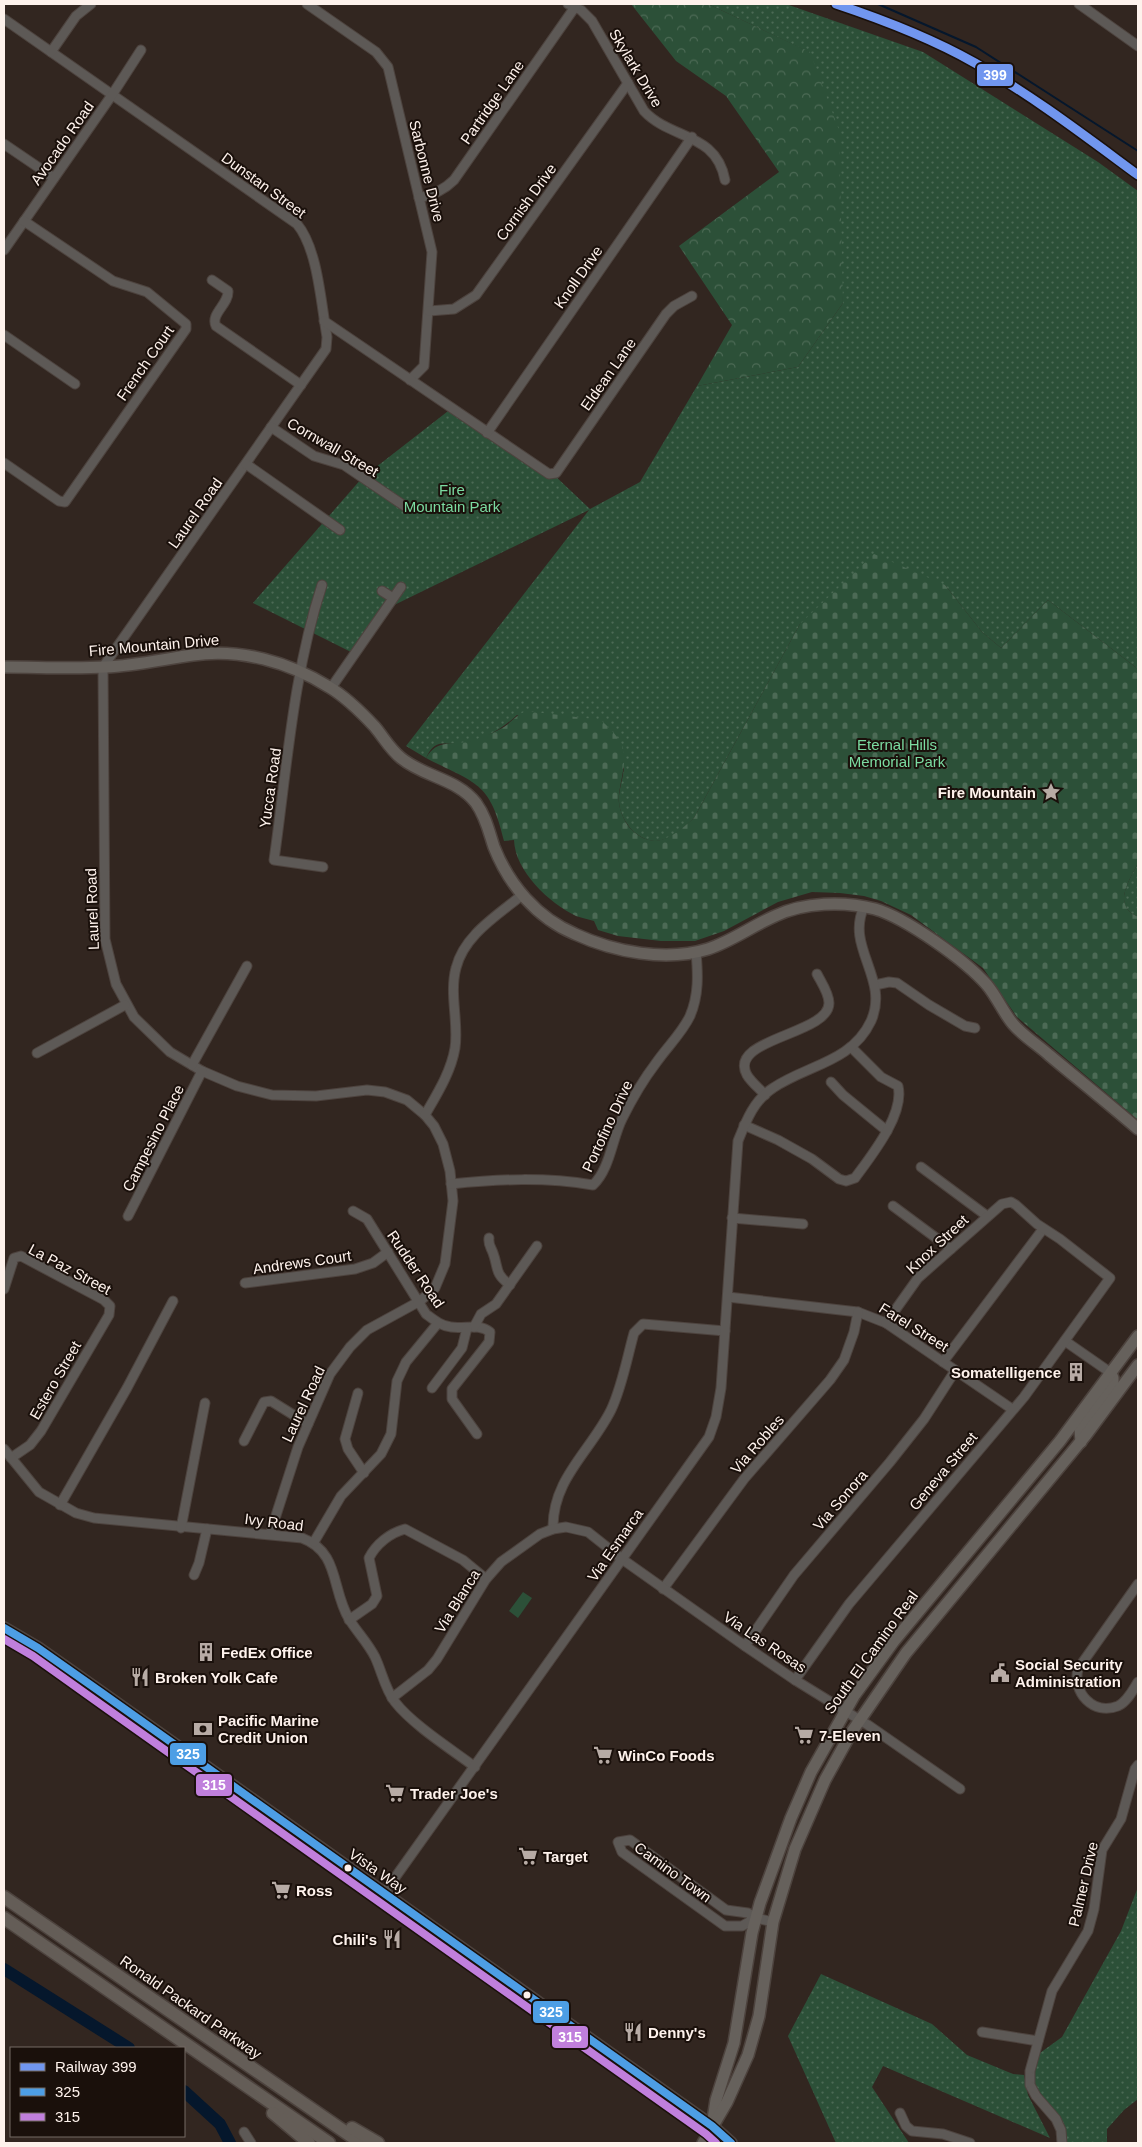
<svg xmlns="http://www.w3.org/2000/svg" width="1142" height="2147" font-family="Helvetica,sans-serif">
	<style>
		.green { fill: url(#green-dots) }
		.forest { fill: url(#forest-crowns) }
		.cemetery { fill: url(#cemetery-stones) }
		.pitch { fill: #2c5038 }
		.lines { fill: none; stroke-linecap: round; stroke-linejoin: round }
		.stream { stroke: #05172c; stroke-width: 2 }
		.river { stroke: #05172c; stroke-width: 12 }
		.minor-casing { stroke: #4d433e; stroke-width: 11 }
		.major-casing { stroke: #4d433e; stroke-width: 14 }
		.highway-casing { stroke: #4d433e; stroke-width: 15 }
		.minor { stroke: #5d5956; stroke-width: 9 }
		.major { stroke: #66615c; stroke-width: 11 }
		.highway { stroke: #645d57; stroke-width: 12 }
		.bus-1-casing { stroke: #1a100b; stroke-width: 11 }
		.bus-2-casing { stroke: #1a100b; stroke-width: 11 }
		.bus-1 { stroke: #4d9ee5; stroke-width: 8 }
		.bus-2 { stroke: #c07fdc; stroke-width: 8 }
		.rail-1-casing { stroke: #1a100b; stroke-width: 12 }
		.rail-1 { stroke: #7196ef; stroke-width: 9 }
		.bus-dot { fill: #fef2ec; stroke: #1a100b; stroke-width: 2 }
		.labels { text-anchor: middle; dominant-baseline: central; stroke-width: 4; stroke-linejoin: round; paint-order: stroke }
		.street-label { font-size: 15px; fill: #fef2ec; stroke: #1a100b }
		.park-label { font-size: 15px; fill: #7bdba1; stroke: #1a100b }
		.poi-label { font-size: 15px; font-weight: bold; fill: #fef2ec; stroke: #1a100b; text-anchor: start }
		.line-badge { stroke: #1a100b; stroke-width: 2 }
		.badge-label { font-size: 14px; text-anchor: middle; font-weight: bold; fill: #fff }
	</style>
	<defs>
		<pattern id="green-dots" width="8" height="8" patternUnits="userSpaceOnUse" patternTransform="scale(1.25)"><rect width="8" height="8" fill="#2c5038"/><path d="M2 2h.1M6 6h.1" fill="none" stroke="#4c6a55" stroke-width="1.8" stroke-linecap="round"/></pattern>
		<pattern id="forest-crowns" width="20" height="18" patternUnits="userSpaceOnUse" patternTransform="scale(1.25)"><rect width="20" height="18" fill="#2c5038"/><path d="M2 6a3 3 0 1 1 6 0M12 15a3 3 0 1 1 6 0" fill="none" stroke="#4c6a55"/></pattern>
		<pattern id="cemetery-stones" width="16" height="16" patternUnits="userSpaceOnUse" patternTransform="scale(1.25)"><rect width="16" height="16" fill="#2c5038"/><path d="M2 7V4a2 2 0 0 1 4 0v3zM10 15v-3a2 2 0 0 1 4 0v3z" fill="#4c6a55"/></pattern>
	</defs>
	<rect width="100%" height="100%" fill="#322620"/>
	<!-- green -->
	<g class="green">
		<path d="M708 4H786L923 52 1098 162 1138 191V669L1048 600 1001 648 982 632 945 585 800 624 694 818C674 837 655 852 632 830 626 824 619 811 619 802 618 792 623 779 624 768L517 715C502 729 481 742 459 744 453 744 445 743 439 744 432 746 429 752 426 758L406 746 589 510 386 609 355 654 253 603 362 478 452 408 553 474 590 509 640 482 697 386 798 367 843 303 809 52Z"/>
		<path d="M1138 863V917C1135 915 1130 913 1128 910 1117 896 1132 876 1138 863Z"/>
		<polygon points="1138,1887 1138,2099 1124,2110 1107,2129 1107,2143 1062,2143 1061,2131 1033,2092 1033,2058 1062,2037 1121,1931"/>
		<polygon points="821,1974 932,2024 967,2055 1013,2074 1024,2075 1028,2095 1050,2138 883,2066 872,2087 909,2143 836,2143 788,2036"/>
	</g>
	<!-- forest -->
	<polygon class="forest" points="631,4 708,4 810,52 839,130 843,303 798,367 697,386 732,325 679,246 779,172 726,96 676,61"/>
	<!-- cemetery -->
	<path class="cemetery" d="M874 554 945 585 982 632 1001 648 1048 600 1138 669V863C1132 876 1117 896 1128 910 1130 913 1135 915 1138 917V1120L1017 1017 983 968 911 915 881 901 864 896 840 893 812 892 778 902 724 931 695 941H661L618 936 598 930 594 921C588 919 581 918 576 916 549 903 515 871 514 840L504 841C490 781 476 784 426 758 438 738 451 746 471 741 483 737 493 733 504 727 512 721 517 715 526 711L601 720C607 726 617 735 621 743 630 760 617 787 619 803 620 812 626 825 632 830 655 852 674 836 694 818L800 624Z"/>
	<!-- pitch -->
	<polygon class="pitch" points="523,1592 532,1598 518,1618 509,1611"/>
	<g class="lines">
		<!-- stream -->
		<polyline class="stream" points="878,4 976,47 1138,151"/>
		<!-- river -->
		<g class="river">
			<polyline points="4,1969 129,2048"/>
			<polyline points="184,2091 220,2124 230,2143"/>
		</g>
		<!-- minor casing -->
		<g class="minor-casing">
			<g id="minor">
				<polyline points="307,4 376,52 388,67 432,252 424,366 410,380"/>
				<path d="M568 4 581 10 592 21 644 111C671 140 716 132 725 180"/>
				<polyline points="1079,4 1138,46"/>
				<path d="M4 19 297 224C318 249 321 304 327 337L326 349 103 667 105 939 116 984 134 1017 170 1052 202 1071 237 1086 272 1095 316 1096 367 1090 385 1092 407 1100 425 1115 434 1126 443 1144 450 1171 453 1201 445 1264 435 1288 420 1301 367 1330 350 1347 330 1374 298 1447 270 1534"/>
				<polyline points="51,52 76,16 91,4"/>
				<polyline points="4,144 54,178"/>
				<path d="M419 198C433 195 444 190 454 180L575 7"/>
				<polyline points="4,250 112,95 141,50"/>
				<path d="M212 280 228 291C229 304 210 314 216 326L301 385"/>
				<polyline points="429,311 454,309 476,295 628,83"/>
				<polyline points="324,321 549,474 556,473 666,314 674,306 692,296"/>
				<polyline points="4,335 75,384"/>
				<polyline points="271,427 314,456 344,465 406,507"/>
				<polyline points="487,433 692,137"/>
				<polyline points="4,463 59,501 65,502 186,329 186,324 147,292 113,281 24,221"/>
				<polyline points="246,464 340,530"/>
				<path d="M322 585C293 674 287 768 274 860L323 867"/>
				<polyline points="382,591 393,598"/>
				<polyline points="331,688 401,587"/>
				<polyline points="875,985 889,982 897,983 929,1005 965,1026 975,1028"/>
				<polyline points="37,1053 125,1005"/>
				<polyline points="192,1065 247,966"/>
				<polyline points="831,1082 843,1095 887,1131"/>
				<path d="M765 1095C760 1089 751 1082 747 1075 727 1038 829 1035 829 1003 829 993 821 982 817 974"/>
				<path d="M425 1115C437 1094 451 1072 455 1048 459 1023 449 994 456 968 464 935 498 915 522 895"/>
				<path d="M744 1125 778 1140 812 1159 839 1179 846 1181 855 1178C871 1156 905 1114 898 1086L881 1077 851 1047"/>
				<polyline points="921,1167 987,1216"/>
				<path d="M451 1184C499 1179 545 1177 593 1185 610 1169 612 1139 622 1119 632 1099 643 1080 656 1063 667 1047 682 1033 690 1016 699 995 698 974 696 952"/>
				<polyline points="893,1206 951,1249"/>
				<path d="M353 1211 367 1219 426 1314C434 1320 441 1326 451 1327 465 1329 479 1323 490 1332L489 1342 452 1389V1399L477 1434"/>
				<polyline points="128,1216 202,1071"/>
				<polyline points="732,1218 803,1224"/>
				<path d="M489 1238C488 1245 491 1247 493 1253 499 1269 494 1273 510 1285"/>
				<polyline points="245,1283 355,1269 373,1263 388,1252"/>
				<polyline points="4,1289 14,1258 21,1256 104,1300 110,1306 109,1315 41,1431 30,1445 11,1458"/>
				<polyline points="728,1297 858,1312 886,1323 1012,1409"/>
				<polyline points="474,1327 481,1314 496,1304 537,1246"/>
				<polyline points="1065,1341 1111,1373"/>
				<polyline points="943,1362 1043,1229"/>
				<polyline points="432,1388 462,1348 467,1328"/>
				<polyline points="358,1393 345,1439 348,1449 364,1473"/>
				<polyline points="244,1441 264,1402 271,1401 308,1424"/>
				<path d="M4 1449 39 1492 76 1513 94 1518 302 1538C340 1552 331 1589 349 1619 357 1632 368 1643 375 1657 382 1672 385 1689 395 1702 413 1725 451 1749 475 1767"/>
				<polyline points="60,1505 127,1388 173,1301"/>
				<polyline points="181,1528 205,1403"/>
				<path d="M553 1529C552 1479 590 1452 611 1410 622 1387 627 1358 634 1333L643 1324 725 1331"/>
				<polyline points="314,1542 341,1496 381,1454 391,1434 397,1381 406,1362 438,1323"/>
				<polyline points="194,1575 199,1563 207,1529"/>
				<path d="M1138 1584 1078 1669C1072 1692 1093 1716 1118 1706 1127 1702 1133 1690 1138 1682"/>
				<polyline points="663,1589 744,1479 830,1380 844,1360 854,1332 858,1312"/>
				<path d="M349 1620 372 1604 377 1596 369 1558C376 1544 390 1533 405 1529L463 1560 486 1579"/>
				<polyline points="745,1646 794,1575 890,1462 924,1419 955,1371"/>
				<polyline points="795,1680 849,1604 1024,1397 1110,1278 1060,1239 1037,1224 1016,1205 1011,1202 1002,1204 918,1278 886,1323"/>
				<polyline points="392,1698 428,1670 437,1659 486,1579 501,1562 540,1534 553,1529 566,1527 588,1532 622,1559 745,1646 795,1680 868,1725 960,1789"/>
				<path d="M384 1893 709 1437 716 1417 721 1388 738 1141C746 1121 754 1100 773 1088 807 1065 852 1062 871 1021 890 979 845 947 864 907"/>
				<polyline points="756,1918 742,1926 725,1926 622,1852 618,1842 630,1840 726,1910 748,1913 756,1918 773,1922"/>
				<polyline points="982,2032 1038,2041"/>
				<polyline points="900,2113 906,2126 912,2131 943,2134 970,2143"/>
				<polyline points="244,2132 251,2143"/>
				<polyline points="1062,2143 1061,2130 1056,2119 1036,2096 1030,2085 1030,2071 1052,1991 1088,1931 1094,1909 1102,1850 1121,1819 1135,1769 1138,1765"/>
			</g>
		</g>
		<!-- major casing -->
		<g class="major-casing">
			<g id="major">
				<path d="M4 667C38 667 72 669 106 667 135 666 164 659 193 655 240 648 289 662 329 687 346 697 362 713 375 727 384 738 390 749 401 758 424 777 458 779 476 803 486 817 489 832 494 847 509 885 537 918 575 934 614 952 666 962 708 949 732 941 752 926 775 916 804 902 844 901 875 909 906 918 965 960 987 985 997 997 1003 1012 1013 1024 1023 1036 1038 1045 1049 1055 1079 1080 1109 1104 1138 1129"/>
				<polyline points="1081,1442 1080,1429 1113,1383 1113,1378 1111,1373"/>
				<polyline points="4,1628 38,1648 102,1693 712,2126 731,2143"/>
				<polyline points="712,2126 716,2100 734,2043 752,1933 760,1903 791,1818 811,1772 854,1696 894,1641 1060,1441 1138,1336"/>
				<polyline points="703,2143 727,2102 748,2055 759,2016 773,1922 795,1849 825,1780 851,1733 906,1653 1086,1435 1138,1365"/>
			</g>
		</g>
		<!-- highway casing -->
		<g class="highway-casing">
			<g id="highway">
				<polyline points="4,1897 361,2143"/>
				<polyline points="4,1918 329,2143"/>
				<polyline points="273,2113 309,2143"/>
				<polyline points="352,2128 378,2143"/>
			</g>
		</g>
		<!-- minor -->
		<use href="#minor" class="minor"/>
		<!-- major -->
		<use href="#major" class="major"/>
		<!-- highway -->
		<use href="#highway" class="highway"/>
		<!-- bus-1 casing -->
		<g class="bus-1-casing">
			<polyline id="bus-1" points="4,1628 38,1648 102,1693 712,2126 731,2143"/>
		</g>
		<!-- bus-2 casing -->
		<g class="bus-2-casing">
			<polyline id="bus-2" points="4,1639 33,1656 96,1701 706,2134 716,2143"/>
		</g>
		<!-- bus-1 -->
		<use href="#bus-1" class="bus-1"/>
		<!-- bus-2 -->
		<use href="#bus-2" class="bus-2"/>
		<!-- rail-1 casing -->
		<g class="rail-1-casing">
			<path id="rail-1" d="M836 4C884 20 931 38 975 63 1033 96 1085 136 1138 175"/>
		</g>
		<!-- rail-1 -->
		<use href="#rail-1" class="rail-1"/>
	</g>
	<!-- icons -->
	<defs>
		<g id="sight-bare" transform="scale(1.5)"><path d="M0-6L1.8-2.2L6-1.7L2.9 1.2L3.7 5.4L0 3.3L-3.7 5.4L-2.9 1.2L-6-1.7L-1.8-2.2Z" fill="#b7aba5" stroke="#1a100b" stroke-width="2.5" paint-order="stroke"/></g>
		<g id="building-bare" transform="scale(1.5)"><path d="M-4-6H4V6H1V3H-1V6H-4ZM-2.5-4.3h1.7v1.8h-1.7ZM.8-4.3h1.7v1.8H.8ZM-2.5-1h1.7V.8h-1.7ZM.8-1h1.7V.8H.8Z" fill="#b7aba5" stroke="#1a100b" stroke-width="2.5" paint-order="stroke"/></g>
		<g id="civic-bare" transform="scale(1.5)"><path d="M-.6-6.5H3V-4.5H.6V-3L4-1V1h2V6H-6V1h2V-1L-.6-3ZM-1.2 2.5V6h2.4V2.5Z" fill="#b7aba5" stroke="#1a100b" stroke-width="2.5" paint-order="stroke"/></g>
		<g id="restaurant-bare" transform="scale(1.5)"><path d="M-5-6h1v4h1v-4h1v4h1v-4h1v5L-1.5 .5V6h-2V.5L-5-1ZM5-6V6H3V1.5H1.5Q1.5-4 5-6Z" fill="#b7aba5" stroke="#1a100b" stroke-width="2.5" paint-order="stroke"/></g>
		<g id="bank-bare" transform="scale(1.5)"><path d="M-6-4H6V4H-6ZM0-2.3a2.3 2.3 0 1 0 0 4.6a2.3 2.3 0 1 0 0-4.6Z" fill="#b7aba5" stroke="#1a100b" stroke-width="2.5" paint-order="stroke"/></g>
		<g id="supermarket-bare" transform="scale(1.5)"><path d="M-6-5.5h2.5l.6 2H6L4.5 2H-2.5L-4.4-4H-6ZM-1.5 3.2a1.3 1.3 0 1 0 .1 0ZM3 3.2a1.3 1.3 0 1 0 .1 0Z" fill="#b7aba5" stroke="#1a100b" stroke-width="2.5" paint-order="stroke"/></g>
	</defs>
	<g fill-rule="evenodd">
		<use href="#sight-bare" x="1051" y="792"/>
		<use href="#building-bare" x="1076" y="1372"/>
		<use href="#building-bare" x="206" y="1652"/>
		<use href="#civic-bare" x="1000" y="1673"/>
		<use href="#restaurant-bare" x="140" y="1677"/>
		<use href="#bank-bare" x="203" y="1729"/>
		<use href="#supermarket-bare" x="804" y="1735"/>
		<use href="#supermarket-bare" x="603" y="1755"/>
		<use href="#supermarket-bare" x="395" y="1793"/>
		<use href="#supermarket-bare" x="528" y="1856"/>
		<use href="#supermarket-bare" x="281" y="1890"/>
		<use href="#restaurant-bare" x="392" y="1939"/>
		<use href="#restaurant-bare" x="633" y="2032"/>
	</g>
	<!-- markers -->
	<g class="bus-dot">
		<circle cx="348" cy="1868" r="4.5"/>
		<circle cx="527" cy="1995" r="4.5"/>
	</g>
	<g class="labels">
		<!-- street labels -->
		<g class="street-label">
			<text transform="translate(636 68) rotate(59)">Skylark Drive</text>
			<text transform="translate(492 102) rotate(-55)">Partridge Lane</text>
			<text transform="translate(62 143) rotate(-55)">Avocado Road</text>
			<text transform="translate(427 171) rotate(76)">Sarbonne Drive</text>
			<text transform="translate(264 185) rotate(36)">Dunstan Street</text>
			<text transform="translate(526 202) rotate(-54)">Cornish Drive</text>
			<text transform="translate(578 277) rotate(-55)">Knoll Drive</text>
			<text transform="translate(145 363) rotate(-55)">French Court</text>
			<text transform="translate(608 374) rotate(-55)">Eldean Lane</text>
			<text transform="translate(333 447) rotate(30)">Cornwall Street</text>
			<text transform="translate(195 513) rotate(-55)">Laurel Road</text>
			<text transform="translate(154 645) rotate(-5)">Fire Mountain Drive</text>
			<text transform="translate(270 788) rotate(-82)">Yucca Road</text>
			<text transform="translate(92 909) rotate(-92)">Laurel Road</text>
			<text transform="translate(607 1126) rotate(-65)">Portofino Drive</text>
			<text transform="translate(153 1138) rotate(-63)">Campesino Place</text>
			<text transform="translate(937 1244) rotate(-43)">Knox Street</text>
			<text transform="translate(302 1262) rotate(-8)">Andrews Court</text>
			<text transform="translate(70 1269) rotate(28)">La Paz Street</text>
			<text transform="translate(416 1269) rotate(56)">Rudder Road</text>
			<text transform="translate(914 1327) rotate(32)">Farel Street</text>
			<text transform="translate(55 1380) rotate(-60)">Estero Street</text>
			<text transform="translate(303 1404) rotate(-65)">Laurel Road</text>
			<text transform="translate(757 1444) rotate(-49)">Via Robles</text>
			<text transform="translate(943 1471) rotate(-50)">Geneva Street</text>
			<text transform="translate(840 1500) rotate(-49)">Via Sonora</text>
			<text transform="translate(274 1522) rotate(7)">Ivy Road</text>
			<text transform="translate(615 1545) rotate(-55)">Via Esmarca</text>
			<text transform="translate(457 1601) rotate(-58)">Via Blanca</text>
			<text transform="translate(765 1642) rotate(34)">Via Las Rosas</text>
			<text transform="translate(871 1652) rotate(-54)">South El Camino Real</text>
			<text transform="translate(378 1871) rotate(35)">Vista Way</text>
			<text transform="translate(673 1872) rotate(36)">Camino Town</text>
			<text transform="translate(1083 1884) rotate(-77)">Palmer Drive</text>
			<text transform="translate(191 2007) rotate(35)">Ronald Packard Parkway</text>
		</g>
		<!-- park labels -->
		<g class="park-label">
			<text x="452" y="489">Fire<tspan x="452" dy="17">Mountain Park</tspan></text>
			<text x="897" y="744">Eternal Hills<tspan x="897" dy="17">Memorial Park</tspan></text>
		</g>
		<!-- poi labels -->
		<g class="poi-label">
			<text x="1036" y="792" text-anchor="end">Fire Mountain</text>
			<text x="1061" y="1372" text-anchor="end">Somatelligence</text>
			<text x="221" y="1652">FedEx Office</text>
			<text x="1015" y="1664">Social Security<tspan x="1015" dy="17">Administration</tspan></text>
			<text x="155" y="1677">Broken Yolk Cafe</text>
			<text x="218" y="1720">Pacific Marine<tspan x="218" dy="17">Credit Union</tspan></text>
			<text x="819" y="1735">7-Eleven</text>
			<text x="618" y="1755">WinCo Foods</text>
			<text x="410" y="1793">Trader Joe's</text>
			<text x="543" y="1856">Target</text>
			<text x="296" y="1890">Ross</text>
			<text x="377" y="1939" text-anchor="end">Chili's</text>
			<text x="648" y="2032">Denny's</text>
		</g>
	</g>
	<g class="line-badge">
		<rect x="976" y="63" width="38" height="24" rx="5" fill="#7196ef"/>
		<rect x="169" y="1742" width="38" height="24" rx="5" fill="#4d9ee5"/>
		<rect x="195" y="1773" width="38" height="24" rx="5" fill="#c07fdc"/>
		<rect x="532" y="2000" width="38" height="24" rx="5" fill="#4d9ee5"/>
		<rect x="551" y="2025" width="38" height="24" rx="5" fill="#c07fdc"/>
	</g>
	<g class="badge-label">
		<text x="995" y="80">399</text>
		<text x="188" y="1759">325</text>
		<text x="214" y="1790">315</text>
		<text x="551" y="2017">325</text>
		<text x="570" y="2042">315</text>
	</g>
	<!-- border -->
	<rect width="1142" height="2147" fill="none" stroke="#fef2ec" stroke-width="10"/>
	<!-- legend -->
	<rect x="10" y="2047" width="175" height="90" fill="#1a100b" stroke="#756a65"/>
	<rect x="20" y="2063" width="25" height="8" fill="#7196ef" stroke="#756a65"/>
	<text x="55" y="2072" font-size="15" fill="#fef2ec">Railway 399</text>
	<rect x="20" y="2088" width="25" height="8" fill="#4d9ee5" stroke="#756a65"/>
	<text x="55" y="2097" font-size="15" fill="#fef2ec">325</text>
	<rect x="20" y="2113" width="25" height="8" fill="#c07fdc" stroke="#756a65"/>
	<text x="55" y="2122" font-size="15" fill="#fef2ec">315</text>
</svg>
